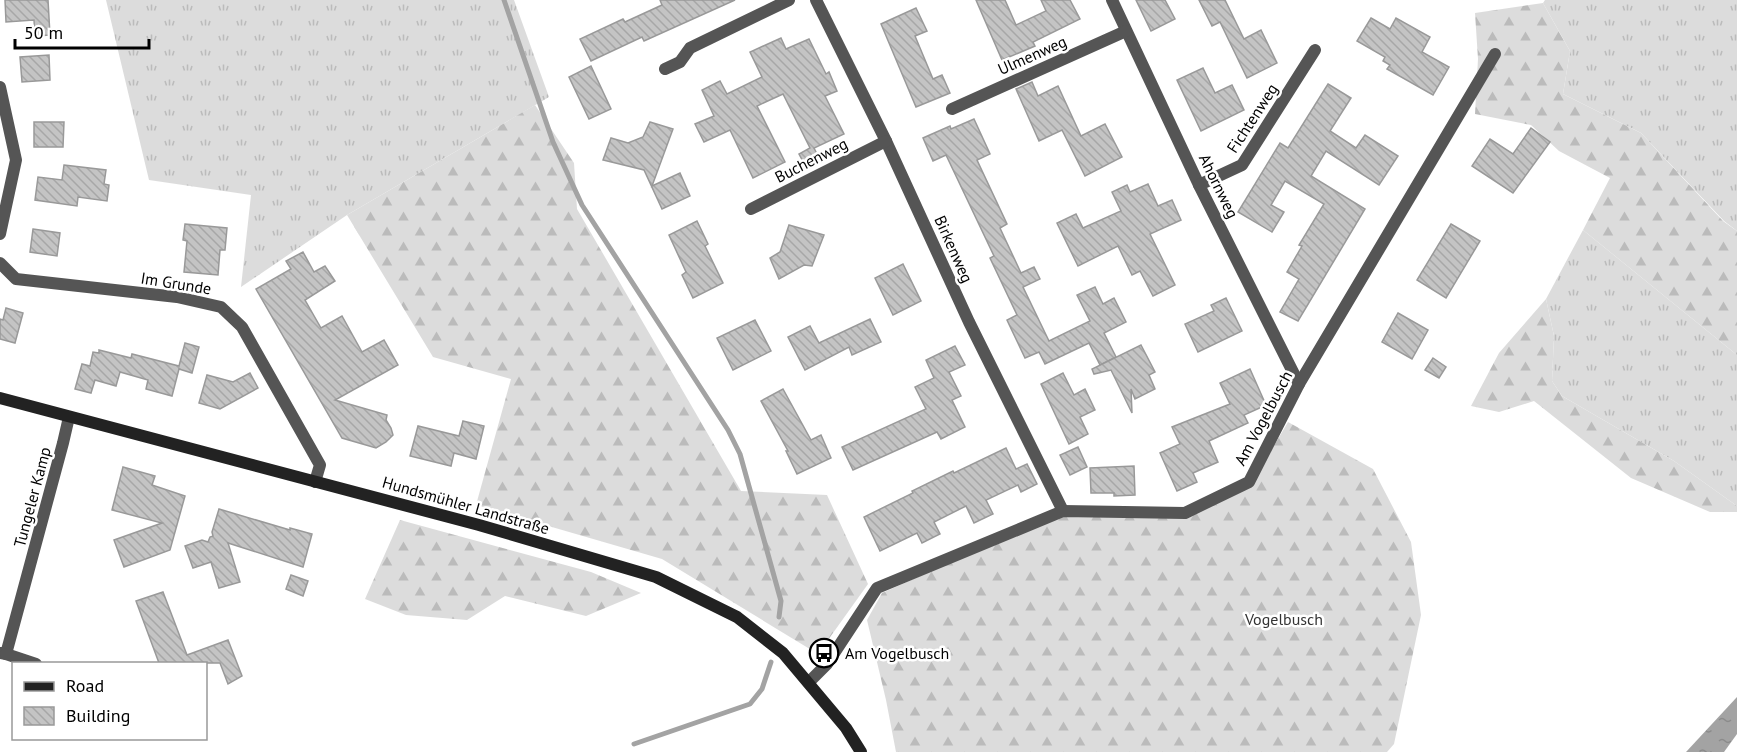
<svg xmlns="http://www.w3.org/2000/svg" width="1737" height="752" font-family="'PT Sans',sans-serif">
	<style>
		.grass { fill: url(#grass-tufts) }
		.forest { fill: url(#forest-firs) }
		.water { fill: url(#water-ripples) }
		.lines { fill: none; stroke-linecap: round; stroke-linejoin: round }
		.stream { stroke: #a3a3a3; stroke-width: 5 }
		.building { fill: url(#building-back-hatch); stroke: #999; stroke-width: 1.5 }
		.street { stroke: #555; stroke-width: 12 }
		.secondary { stroke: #222; stroke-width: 12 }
		.labels { text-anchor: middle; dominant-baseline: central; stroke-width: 5; stroke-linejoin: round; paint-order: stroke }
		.street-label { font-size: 16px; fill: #000; stroke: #fff }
		.park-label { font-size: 16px; fill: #333; stroke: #fff }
		.poi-label { font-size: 16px; fill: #000; stroke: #fff; text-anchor: start }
	</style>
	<defs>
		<pattern id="grass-tufts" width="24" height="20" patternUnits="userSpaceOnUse" patternTransform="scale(1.5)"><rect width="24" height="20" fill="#dcdcdc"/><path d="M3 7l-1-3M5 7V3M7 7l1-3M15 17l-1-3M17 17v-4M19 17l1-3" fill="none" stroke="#bbb"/></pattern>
		<pattern id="forest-firs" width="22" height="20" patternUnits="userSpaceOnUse" patternTransform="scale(1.5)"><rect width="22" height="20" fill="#dcdcdc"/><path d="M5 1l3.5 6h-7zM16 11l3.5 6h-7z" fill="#bbb"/></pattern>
		<pattern id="water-ripples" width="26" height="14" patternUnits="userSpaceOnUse" patternTransform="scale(1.5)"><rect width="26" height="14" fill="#a3a3a3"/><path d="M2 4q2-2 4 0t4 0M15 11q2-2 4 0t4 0" fill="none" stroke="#8b8b8b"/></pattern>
		<pattern id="building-back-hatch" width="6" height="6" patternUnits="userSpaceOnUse" patternTransform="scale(1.5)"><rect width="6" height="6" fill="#c4c4c4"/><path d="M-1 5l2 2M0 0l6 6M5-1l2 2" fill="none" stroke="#a7a7a7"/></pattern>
	</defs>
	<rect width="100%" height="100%" fill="#fff"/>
	<!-- grass -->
	<g class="grass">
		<polygon points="106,0 514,0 549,97 347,215 241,287 251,195 149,180"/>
		<polygon points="1545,0 1737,0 1737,231 1724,221 1641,133 1563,94 1570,51 1543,3"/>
		<polygon points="1583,230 1737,355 1737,506 1674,461 1562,396 1552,381 1554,336 1546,299"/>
	</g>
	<!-- forest -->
	<g class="forest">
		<polygon points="1543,3 1570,51 1563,94 1641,133 1723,221 1737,231 1737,355 1583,230 1610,178 1559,151 1531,125 1475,114 1478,59 1475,13"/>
		<polygon points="535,105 574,163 577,209 741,491 827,495 868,584 818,654 662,559 476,505 511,379 433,357 347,215"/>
		<polygon points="1546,299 1554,336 1552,381 1562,396 1674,461 1737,506 1737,512 1710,512 1631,478 1534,401 1499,412 1471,406 1499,353"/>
		<polygon points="1288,422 1373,469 1411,542 1421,615 1394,744 1387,752 896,752 886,700 867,620 882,593 1055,516 1186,517 1249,488"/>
		<polygon points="400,520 591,572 641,593 586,616 505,596 467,620 406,615 365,599"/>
	</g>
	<!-- water -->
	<polygon class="water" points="1737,697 1737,734 1724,752 1686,752"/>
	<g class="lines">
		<!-- stream -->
		<g class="stream">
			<polyline points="504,0 553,142 582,205 728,430 740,454 781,601 779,617"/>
			<polyline points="634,744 750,704 762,689 771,662"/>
		</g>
	</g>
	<!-- building -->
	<g class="building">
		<polygon points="5,0 48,0 50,35 35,36 34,20 6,22"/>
		<polygon points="660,0 735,0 644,41 642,37 591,61 580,39 623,19 625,22 662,5"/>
		<polygon points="976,0 1005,0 1016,25 1046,11 1041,0 1070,0 1080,19 1033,42 1035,46 1002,60"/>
		<polygon points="1136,0 1165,0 1175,19 1151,31"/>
		<polygon points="1199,0 1225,0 1244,39 1261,30 1277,63 1247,78 1220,22 1212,26"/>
		<polygon points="916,8 927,31 915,36 933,79 942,75 950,93 916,107 881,24"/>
		<polygon points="1371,18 1390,29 1396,18 1430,37 1422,52 1449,67 1433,95 1387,69 1390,65 1383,61 1385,57 1357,41"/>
		<polygon points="781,38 786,49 809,39 826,74 829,72 837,91 825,96 844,134 814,148 820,160 806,167 799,154 810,148 783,94 757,106 785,162 753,178 730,130 704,142 695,124 714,116 702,90 720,81 727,94 762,77 750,52"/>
		<polygon points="49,55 50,80 22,82 20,57"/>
		<polygon points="591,66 611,109 589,119 569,77"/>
		<polygon points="1203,68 1215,93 1232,85 1244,110 1201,131 1177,80"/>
		<polygon points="1032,82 1038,96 1058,86 1081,136 1105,124 1122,157 1085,176 1062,130 1039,141 1016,89"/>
		<polygon points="1328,84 1351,98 1330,131 1356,148 1365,135 1398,156 1379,185 1326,151 1311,176 1365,209 1298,321 1280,312 1299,279 1287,272 1302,246 1299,245 1324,204 1285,181 1271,205 1284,212 1272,232 1238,212 1280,143 1288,148"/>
		<polygon points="974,119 990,154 977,160 1007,224 1000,228 1021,273 1034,267 1040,279 1023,287 1049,341 1090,321 1077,295 1095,287 1103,304 1114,298 1126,322 1104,333 1116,357 1100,365 1089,343 1045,364 1039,352 1025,358 1007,320 1017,315 990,258 994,256 946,155 933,161 923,138 950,126 951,129"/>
		<polygon points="34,122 64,122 63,147 34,147"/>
		<polygon points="650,122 673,129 652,186 680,173 690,196 662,209 644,170 603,160 611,138 628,143 643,137"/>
		<polygon points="1531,128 1550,142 1513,193 1472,166 1490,139 1513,154"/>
		<polygon points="64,165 106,170 104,184 109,185 107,201 78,197 77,206 35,200 38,177 62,180"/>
		<polygon points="1148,184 1158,206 1172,200 1181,220 1150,234 1175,285 1153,296 1140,271 1132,275 1118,246 1078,266 1057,223 1076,214 1083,228 1121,211 1112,192 1127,185 1130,192"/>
		<polygon points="697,221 708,244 705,246 723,283 693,298 682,275 686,272 669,235"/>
		<polygon points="185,224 227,228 225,250 220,250 218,275 184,272 187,241 183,240"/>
		<polygon points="1451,224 1480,241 1446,298 1417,280"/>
		<polygon points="789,225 824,235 812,266 804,265 779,279 770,258 780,252"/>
		<polygon points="33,229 60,233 57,256 30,252"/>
		<polygon points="303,252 314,272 325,266 335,281 305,300 321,328 342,316 362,352 384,340 398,365 335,400 387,415 386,420 391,428 393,435 386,442 376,448 342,438 256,289 291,269 286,261"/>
		<polygon points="903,264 921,301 893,315 875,278"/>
		<polygon points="1226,298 1242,331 1198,352 1185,324 1214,311 1211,305"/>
		<polygon points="6,308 23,313 15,343 0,339 0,319 3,320"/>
		<polygon points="1398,313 1428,330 1412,359 1382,342"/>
		<polygon points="870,319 881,342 852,355 849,347 805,370 788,337 810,326 819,343"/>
		<polygon points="755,320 771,351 733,370 717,338"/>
		<polygon points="185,343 199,347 192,373 179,369 172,396 146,389 148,380 120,372 116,386 95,380 91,393 75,389 82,364 90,366 93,352 99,353 99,350 131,358 132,354 179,366"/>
		<polygon points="1141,345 1155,372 1149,375 1155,389 1135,399 1131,389 1132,413 1111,370 1094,374 1092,369"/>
		<polygon points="955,346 965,365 949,372 961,396 952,400 965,427 941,439 937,432 853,470 842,447 926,409 915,387 934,378 926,360"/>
		<polygon points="1433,358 1446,367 1439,378 1425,370"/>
		<polygon points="1250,369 1266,405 1244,415 1248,423 1209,441 1218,462 1193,473 1197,482 1177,491 1160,453 1180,444 1172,427 1230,404 1220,383"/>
		<polygon points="250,373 258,388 220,409 199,403 207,375 233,382"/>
		<polygon points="1063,373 1074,395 1085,389 1095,410 1080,417 1088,434 1069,444 1041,384"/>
		<polygon points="783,389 811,440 821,435 831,458 797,474 786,451 788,451 761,401"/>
		<polygon points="463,421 484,426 476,459 454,453 451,466 410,456 418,426 459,436"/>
		<polygon points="1078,447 1087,467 1070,475 1060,455"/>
		<polygon points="1006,448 1016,469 1027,464 1037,484 1021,492 1018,485 986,500 993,514 974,523 966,506 934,522 940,534 922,543 917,533 880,551 864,517 913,493 912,491 953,471 954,473"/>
		<polygon points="1134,466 1135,495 1114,496 1114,493 1091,493 1090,468"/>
		<polygon points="123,467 155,476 152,485 185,496 170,550 124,567 114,540 162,523 112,510"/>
		<polygon points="219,509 290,530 290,528 312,534 303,567 228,543 240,582 219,588 211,562 193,568 185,546 202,540 208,542 210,537 213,536 212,532"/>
		<polygon points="291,575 308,581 303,596 286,589"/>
		<polygon points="163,592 187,655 228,640 242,676 228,684 220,663 159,663 136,601"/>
	</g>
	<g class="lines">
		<!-- street -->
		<g class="street">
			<polyline points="816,0 886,141 969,322 1063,511"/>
			<polyline points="1112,0 1199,185 1299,384"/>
			<polyline points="665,69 680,62 690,48 789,0"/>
			<polyline points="0,87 16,160 0,234"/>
			<polyline points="952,109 1126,31"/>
			<polyline points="1199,185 1242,165 1315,50"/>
			<polyline points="751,209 886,141"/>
			<polyline points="0,263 16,279 177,297 221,307 242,327 320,465 315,482"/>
			<polyline points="0,653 6,654 63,443 69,417"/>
			<polyline points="6,654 36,664"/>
			<polyline points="809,682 827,664 877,588 1063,511 1185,513 1249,482 1299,384 1495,54"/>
		</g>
		<!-- secondary -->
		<polyline class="secondary" points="0,398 479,525 656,577 737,617 783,653 846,728 861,752"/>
	</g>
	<!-- icons -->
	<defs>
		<g id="bus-ring" transform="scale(1.5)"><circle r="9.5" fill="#fff" stroke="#000" stroke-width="1.5"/><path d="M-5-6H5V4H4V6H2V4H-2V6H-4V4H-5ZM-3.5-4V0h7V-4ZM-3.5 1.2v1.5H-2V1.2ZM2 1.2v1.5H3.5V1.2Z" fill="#000"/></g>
	</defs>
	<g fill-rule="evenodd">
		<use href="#bus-ring" x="824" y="653"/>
	</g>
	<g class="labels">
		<!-- street labels -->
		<g class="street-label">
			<text transform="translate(1032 55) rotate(-24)">Ulmenweg</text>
			<text transform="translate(1252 118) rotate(-57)">Fichtenweg</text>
			<text transform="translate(811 160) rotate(-27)">Buchenweg</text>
			<text transform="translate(1219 186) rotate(64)">Ahornweg</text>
			<text transform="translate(954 249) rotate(66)">Birkenweg</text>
			<text transform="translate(176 283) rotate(9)">Im Grunde</text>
			<text transform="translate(1263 418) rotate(-62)">Am Vogelbusch</text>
			<text transform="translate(32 497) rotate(-75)">Tungeler Kamp</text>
			<text transform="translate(466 505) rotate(16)">Hundsmühler Landstraße</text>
		</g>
		<!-- park labels -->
		<g class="park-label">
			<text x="1284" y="619">Vogelbusch</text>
		</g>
		<!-- poi labels -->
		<g class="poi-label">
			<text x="845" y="653">Am Vogelbusch</text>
		</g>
	</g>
	<!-- legend -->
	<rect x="12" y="662" width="195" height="78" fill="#ffffff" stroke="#999999" stroke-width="1.5"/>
	<rect x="24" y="682" width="30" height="9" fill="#222222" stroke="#999999" stroke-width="1.5"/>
	<text x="66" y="692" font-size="18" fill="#000000">Road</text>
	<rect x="24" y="707" width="30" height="18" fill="url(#building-back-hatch)" stroke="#999999" stroke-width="1.5"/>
	<text x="66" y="722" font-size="18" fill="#000000">Building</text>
	<!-- scale -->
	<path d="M15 39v9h134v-9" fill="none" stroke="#000000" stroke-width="3"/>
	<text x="24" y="39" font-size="18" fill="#000000" stroke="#ffffff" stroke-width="4.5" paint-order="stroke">50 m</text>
</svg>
